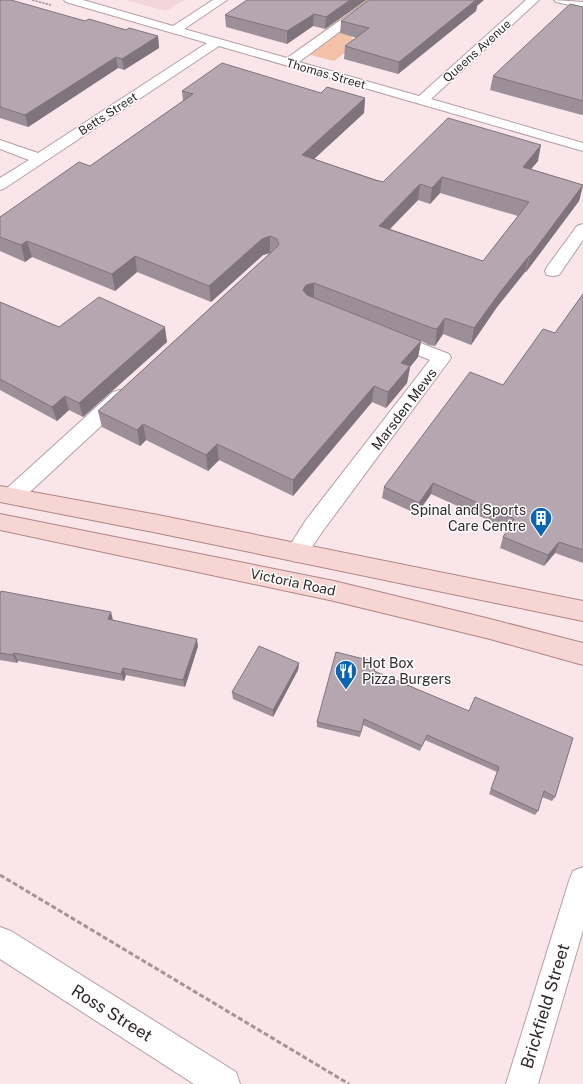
<svg xmlns="http://www.w3.org/2000/svg" width="583" height="1084" font-family="'Public Sans',sans-serif">
	<style>
		.built { fill: #f3d6dd }
		.green { fill: #f4c2a9 }
		.lines { fill: none; stroke-linecap: round; stroke-linejoin: round }
		.minor-casing { stroke: #b3a0a4; stroke-width: 2 }
		.major-casing { stroke: #ad8684; stroke-width: 2 }
		.path-far1 { stroke: #a39498; stroke-width: 1.5; stroke-dasharray: 2.5 1; stroke-linecap: butt }
		.path { stroke: #a39498; stroke-width: 3; stroke-dasharray: 5 2.5; stroke-linecap: butt }
		.minor { fill: #fff; fill-rule: evenodd }
		.major { fill: #f7d5d2; fill-rule: evenodd }
		.wall { fill: #9d8f97; fill-rule: evenodd }
		.shaded-wall { fill: #7f747b }
		.building { fill: #b6a6b0; stroke: #7f747b; fill-rule: evenodd }
		.labels { text-anchor: middle; dominant-baseline: central; stroke-width: 3; stroke-linejoin: round; paint-order: stroke }
		.far-street-label { font-size: 12px; fill: #30282a; stroke: #fff }
		.street-label { font-size: 14px; fill: #30282a; stroke: #fff }
		.poi-label { font-size: 14px; fill: #30282a; stroke: #fff; text-anchor: end }
		.near-street-label { font-size: 17px; fill: #30282a; stroke: #fff }
	</style>
	<rect width="100%" height="100%" fill="#fae5ea"/>
	<!-- built -->
	<polygon class="built" points="126,0 184,0 166,11"/>
	<!-- green -->
	<polygon class="green" points="366,0 401,0 351,38 360,41 334,61 295,51"/>
	<g class="lines">
		<!-- minor casing -->
		<g class="minor-casing">
			<g id="minor">
				<polygon points="64,0 83,0 173,26 213,0 227,0 184,29 287,58 369,0 382,0 299,62 419,96 526,0 539,0 431,99 583,143 583,151 219,46 5,188 0,190 0,178 29,160 0,149 0,140 38,153 207,43 66,2"/>
				<polygon points="554,0 583,2 583,8 556,2"/>
				<polygon points="583,224 583,240 559,275 553,276 547,275 545,271 547,267 577,226"/>
				<polygon points="392,332 449,354 451,358 322,532 304,559 296,562 288,559 285,553 306,520 430,360 386,342 383,338 386,334"/>
				<polygon points="120,390 127,392 130,397 127,402 19,502 12,504 5,502 1,496 5,490 113,392"/>
				<polygon points="583,867 583,930 538,1084 506,1084 569,881 573,871"/>
				<polygon points="0,927 11,931 236,1072 240,1084 194,1084 0,959"/>
			</g>
		</g>
		<!-- major casing -->
		<g class="major-casing">
			<g id="major">
				<polygon points="0,486 158,515 583,601 583,621 158,533 0,502"/>
				<polygon points="0,514 334,581 490,619 583,643 583,665 490,639 334,601 0,530"/>
			</g>
		</g>
		<!-- path-far1 -->
		<polyline class="path-far1" points="32,0 51,5"/>
		<!-- path -->
		<polyline class="path" points="0,875 349,1084"/>
		<!-- minor -->
		<use href="#minor" class="minor"/>
		<!-- major -->
		<use href="#major" class="major"/>
	</g>
	<!-- wall -->
	<g class="wall">
		<polygon points="0,0 85,21 158,36 159,48 124,70 118,68 28,127 0,118"/>
		<polygon points="366,0 325,29 313,26 287,44 226,27 225,15"/>
		<polygon points="477,6 476,11 398,74 344,59 345,46 357,38 340,33 341,21"/>
		<polygon points="583,7 583,114 582,115 490,90 493,76"/>
		<path d="M182 91 321 93 365 98 364 113 314 159 383 182 538 161 531 169 583 185 579 201 526 272H525L497 307 471 345 443 334 435 346 429 345 421 341 418 357 410 367 407 383 386 408 372 402 293 496 219 460 208 471 146 440 140 446 102 427 98 411 270 253 263 255 211 302 137 272 115 291 32 257 25 262 0 251V217L90 166 183 101ZM440 193 518 216 483 261 390 229 418 200 430 204Z"/>
		<polygon points="583,294 583,563 555,553 544,566 500,548 503,537 508,529 431,494 417,514 382,498 384,487 503,385 555,333"/>
		<polygon points="0,302 59,327 167,342 83,417 69,410 57,421 0,390"/>
		<polygon points="0,594 113,620 198,646 185,687 126,675 124,681 18,661 17,663 0,660"/>
		<polygon points="299,663 298,670 273,717 233,699 232,692"/>
		<polygon points="375,671 555,797 552,801 542,797 538,811 535,815 489,794 497,772 425,740 420,751 363,725 360,737 317,727 317,722"/>
	</g>
	<!-- shaded-wall -->
	<g class="shaded-wall">
		<polygon points="350,0 366,0 325,29 326,17"/>
		<polygon points="473,0 484,0 477,6 476,11 398,74 399,62"/>
		<polygon points="314,14 313,26 287,44 287,31"/>
		<polygon points="158,36 159,48 124,70 122,59"/>
		<polygon points="116,57 118,68 28,127 25,115"/>
		<polygon points="365,98 364,113 301,171 302,155"/>
		<polygon points="541,145 538,161 519,183 523,167"/>
		<polygon points="442,177 440,193 430,204 432,188"/>
		<polygon points="420,184 418,200 377,242 379,226"/>
		<polygon points="583,185 579,201 526,272 530,256"/>
		<polygon points="270,236 270,253 263,255 211,302 209,286 262,239"/>
		<polygon points="27,241 32,257 25,262 21,245"/>
		<polygon points="135,256 137,272 115,291 112,274"/>
		<polygon points="529,256 525,272 497,307 471,345 474,328 501,291"/>
		<polygon points="314,283 314,300 306,301 303,290 306,285"/>
		<polygon points="445,318 443,334 435,346 437,329"/>
		<polygon points="165,327 167,342 83,417 79,403"/>
		<polygon points="421,341 418,357 410,367 407,383 386,408 388,392 401,363"/>
		<polygon points="374,386 372,402 293,496 293,480"/>
		<polygon points="65,396 69,410 57,421 52,407"/>
		<polygon points="143,424 146,440 140,446 137,430"/>
		<polygon points="217,444 219,460 208,471 206,455"/>
		<polygon points="433,483 431,494 417,514 419,503"/>
		<polygon points="559,542 555,553 544,566 548,555"/>
		<polygon points="111,612 113,620 110,627 108,619"/>
		<polygon points="197,639 198,646 185,687 183,680"/>
		<polygon points="14,653 18,661 17,663 13,655"/>
		<polygon points="299,663 298,670 273,717 273,710"/>
		<polygon points="123,668 126,675 124,681 121,674"/>
	</g>
	<!-- building -->
	<g class="building">
		<polygon points="0,0 11,0 85,21 89,19 126,30 129,28 158,36 122,59 116,57 25,115 0,107"/>
		<polygon points="247,0 350,0 326,17 314,14 287,31 225,15"/>
		<polygon points="369,0 476,0 399,62 345,46 369,28 341,21"/>
		<polygon points="570,4 583,7 583,101 493,76"/>
		<path d="M222 63 321 93 327 87 365 98 302 155 375 180 383 182 448 118 541 145 523 167 583 185 530 256H529L501 291 474 328 445 318 437 329 432 328 314 283 306 285 303 290 307 295 421 341 401 363 410 366 388 392 374 386 293 480 217 444 206 455 143 424 137 430 98 411 277 247 279 244 277 239 270 236 262 239 209 286 135 256 112 274 27 241 21 245 0 237V217L79 162 90 166 193 94 182 91ZM442 177 529 202 483 261 379 226 420 184 432 188Z"/>
		<polygon points="583,294 583,550 559,542 548,555 503,537 514,519 433,483 419,503 384,487 470,372 503,385 543,329 555,333"/>
		<polygon points="99,297 165,327 79,403 65,396 52,407 0,379 0,302 59,327"/>
		<polygon points="1,591 111,612 108,619 197,639 183,680 123,668 121,674 14,653 13,655 0,653 0,594"/>
		<polygon points="259,646 299,663 273,710 232,692"/>
		<polygon points="336,652 376,662 374,671 469,711 475,697 573,738 555,797 544,791 538,811 491,789 499,767 427,735 422,746 364,719 361,732 317,722"/>
	</g>
	<!-- icons -->
	<defs>
		<g id="building-pin" transform="scale(1.15)"><path d="M0 17L-7.5 6A9.5 9.5 0 1 1 7.5 6Z" fill="#0c65b3" stroke="#fff"/><path d="M-4-6H4V6H1V3H-1V6H-4ZM-2.5-4.3h1.7v1.8h-1.7ZM.8-4.3h1.7v1.8H.8ZM-2.5-1h1.7V.8h-1.7ZM.8-1h1.7V.8H.8Z" fill="#fff"/></g>
		<g id="restaurant-pin" transform="scale(1.15)"><path d="M0 17L-7.5 6A9.5 9.5 0 1 1 7.5 6Z" fill="#0c65b3" stroke="#fff"/><path d="M-5-6h1v4h1v-4h1v4h1v-4h1v5L-1.5 .5V6h-2V.5L-5-1ZM5-6V6H3V1.5H1.5Q1.5-4 5-6Z" fill="#fff"/></g>
	</defs>
	<g fill-rule="evenodd">
		<use href="#building-pin" x="541" y="518"/>
		<use href="#restaurant-pin" x="346" y="671"/>
	</g>
	<g class="labels">
		<!-- far-street labels -->
		<g class="far-street-label">
			<text transform="translate(477 51) rotate(-42)">Queens Avenue</text>
			<text transform="translate(326 74) rotate(16)">Thomas Street</text>
			<text transform="translate(108 114) rotate(-33)">Betts Street</text>
		</g>
		<!-- street labels -->
		<g class="street-label">
			<text transform="translate(404 409) rotate(-53)">Marsden Mews</text>
			<text transform="translate(293 582) rotate(12)">Victoria Road</text>
		</g>
		<!-- poi labels -->
		<g class="poi-label">
			<text x="526" y="510">Spinal and Sports<tspan x="526" dy="16">Care Centre</tspan></text>
			<text x="362" y="663" text-anchor="start">Hot Box<tspan x="362" dy="16">Pizza Burgers</tspan></text>
		</g>
		<!-- near-street labels -->
		<g class="near-street-label">
			<text transform="translate(545 1006) rotate(-73)">Brickfield Street</text>
			<text transform="translate(112 1013) rotate(32)">Ross Street</text>
		</g>
	</g>
</svg>
